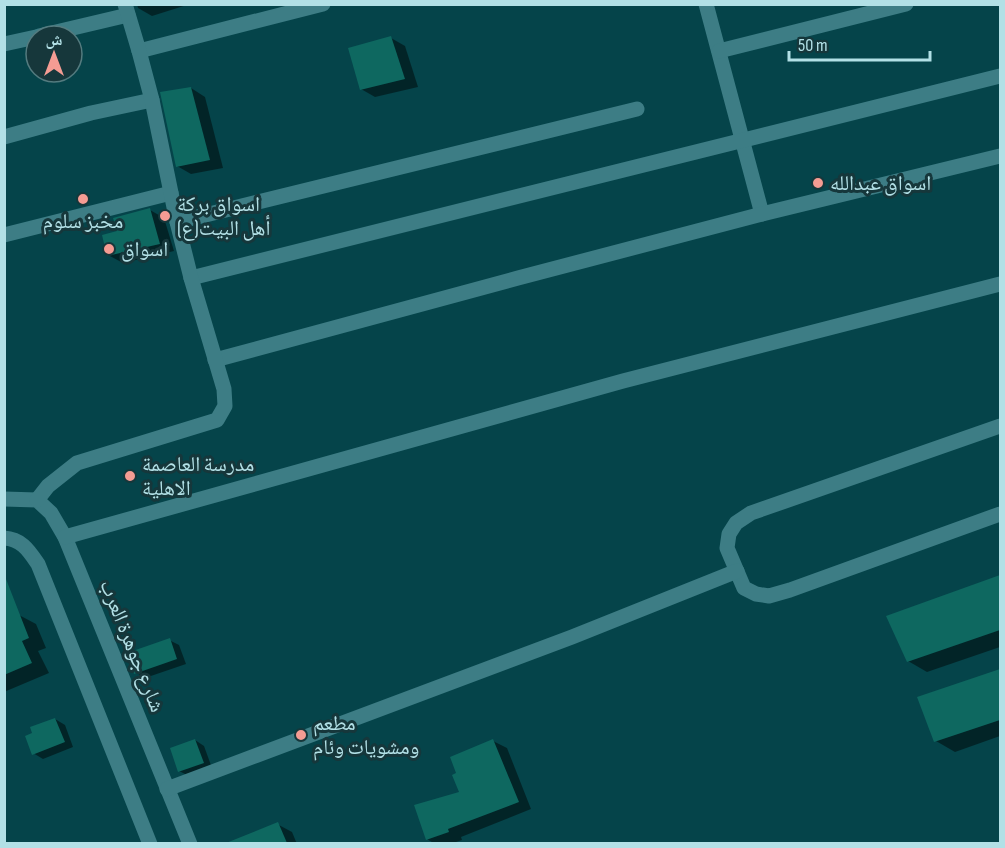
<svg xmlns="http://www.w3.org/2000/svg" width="1005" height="848" font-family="'Sofia Sans Condensed','Noto Naskh Arabic',sans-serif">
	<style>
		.shadow { fill: #0007 }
		.building { fill: #0e6860 }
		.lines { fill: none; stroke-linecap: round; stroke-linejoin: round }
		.minor { stroke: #3d7d85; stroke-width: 15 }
		.poi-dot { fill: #f59c93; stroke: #16373b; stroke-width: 2 }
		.labels { text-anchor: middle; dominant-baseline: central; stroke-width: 6; stroke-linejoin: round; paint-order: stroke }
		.poi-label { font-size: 21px; fill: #b2e0e6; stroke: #16373b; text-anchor: start }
		.street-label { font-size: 21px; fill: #b2e0e6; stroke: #16373b }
	</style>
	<rect width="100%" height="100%" fill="#05444a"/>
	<!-- shadow -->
	<g class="shadow">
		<polygon points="137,4 190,4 152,16 138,8"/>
		<polygon points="391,38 405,46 418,87 375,97 361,89"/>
		<polygon points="191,88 205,97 223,168 191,174 177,166"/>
		<polygon points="150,210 164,218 174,251 123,263 108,255"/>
		<polygon points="1000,577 1000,647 927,672 908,661 888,617"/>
		<polygon points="19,615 36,624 46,648 38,651 49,673 4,692 4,620"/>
		<polygon points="169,640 179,645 186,664 145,678 135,672"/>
		<polygon points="1000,670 1000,736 955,752 936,741 919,698"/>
		<polygon points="55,719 65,725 73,747 43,759 33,753"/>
		<polygon points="195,740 204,746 212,768 189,776 179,771"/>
		<polygon points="493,741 507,748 531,809 461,837 462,840 450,844 435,844 427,839 461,793"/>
		<polygon points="277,824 292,832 297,844 229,844"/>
	</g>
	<!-- building -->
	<g class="building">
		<polygon points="391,36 405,79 360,90 348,48"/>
		<polygon points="191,87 210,160 176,167 160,92"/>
		<polygon points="150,208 160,244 107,256 102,235 117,231 113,218"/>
		<polygon points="1000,575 1000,630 907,662 886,616"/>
		<polygon points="4,579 6,579 29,638 22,641 32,663 4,675"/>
		<polygon points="170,638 177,659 134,674 127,653"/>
		<polygon points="1000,669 1000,720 934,742 917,697"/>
		<polygon points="55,718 65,742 32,755 25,736 32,733 30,727"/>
		<polygon points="195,739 204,763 178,772 170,748"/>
		<polygon points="493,739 519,802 448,829 449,832 426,840 414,805 459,792 452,775 456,773 450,757"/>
		<polygon points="278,822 287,843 226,843"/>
	</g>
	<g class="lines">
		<!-- minor -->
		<g class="minor">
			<polyline points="706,4 762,214"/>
			<polyline points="39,36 128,15"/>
			<polyline points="4,44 36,37"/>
			<polyline points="139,51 323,4"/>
			<polyline points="719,51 906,4"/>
			<polyline points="4,137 91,113 152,100"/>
			<polyline points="177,222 637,109"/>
			<polyline points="4,235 171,193"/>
			<polyline points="191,278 1000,76"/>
			<polyline points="215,360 518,278 762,214 1000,156"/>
			<polyline points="1000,426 751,513 736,523 729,534 727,548 744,588 756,594 769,596 790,590 1000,514"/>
			<polyline points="4,499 37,500 51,513 65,537 190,844"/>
			<polyline points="37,500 48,486 77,463 217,420 225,406 224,389 191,278 177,222 152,100 139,51 125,4"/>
			<polyline points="65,537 623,381 1000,284"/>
			<path d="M4 538C22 539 29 551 38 564L150 844"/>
			<polyline points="167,789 572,637 737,571"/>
		</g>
	</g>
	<!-- markers -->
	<g class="poi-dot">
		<circle cx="818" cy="183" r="6"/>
		<circle cx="83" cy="199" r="6"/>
		<circle cx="165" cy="216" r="6"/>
		<circle cx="109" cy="249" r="6"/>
		<circle cx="130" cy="476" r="6"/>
		<circle cx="301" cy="735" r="6"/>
	</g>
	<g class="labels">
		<!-- poi labels -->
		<g class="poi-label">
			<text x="830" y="183">اسواق عبدالله</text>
			<text x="177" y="204">اسواق بركة<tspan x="177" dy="24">أهل البيت(ع)</tspan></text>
			<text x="83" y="221" text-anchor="middle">مخبز سلوم</text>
			<text x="121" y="249">اسواق</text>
			<text x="142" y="464">مدرسة العاصمة<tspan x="142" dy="24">الاهلية</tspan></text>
			<text x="313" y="723">مطعم<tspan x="313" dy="24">ومشويات وئام</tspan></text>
		</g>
		<!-- street labels -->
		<g class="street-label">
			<text transform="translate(132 646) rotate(68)">شارع جوهرة العرب</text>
		</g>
	</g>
	<!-- border -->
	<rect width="1005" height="848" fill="none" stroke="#b2e0e6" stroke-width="12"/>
	<!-- north arrow -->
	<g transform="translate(54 54)"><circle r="28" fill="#16373b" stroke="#547b7f" stroke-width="1.5"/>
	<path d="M0-4.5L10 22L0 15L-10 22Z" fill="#f59c93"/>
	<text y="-9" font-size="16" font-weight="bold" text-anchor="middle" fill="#b2e0e6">ش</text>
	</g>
	<!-- scale -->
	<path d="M789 51v9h141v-9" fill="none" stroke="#b2e0e6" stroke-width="3"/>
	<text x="798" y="51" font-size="18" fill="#b2e0e6" stroke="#16373b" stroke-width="4.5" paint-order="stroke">50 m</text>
</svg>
